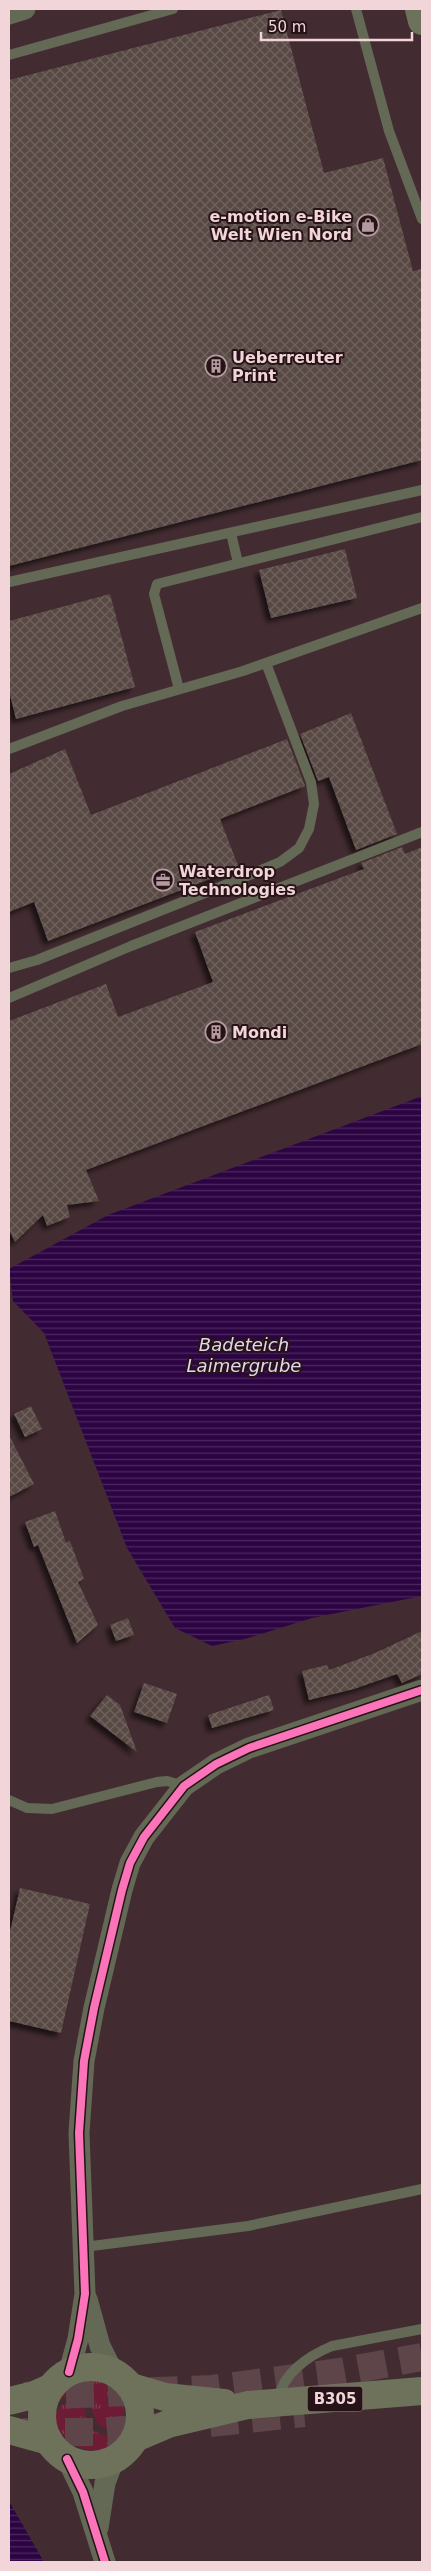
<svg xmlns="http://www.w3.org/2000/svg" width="431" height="2571" font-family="'DejaVu Sans',sans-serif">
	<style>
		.grass { fill: url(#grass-tufts) }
		.water { fill: url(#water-rules) }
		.building { fill: url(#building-cross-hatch); filter: url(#shadow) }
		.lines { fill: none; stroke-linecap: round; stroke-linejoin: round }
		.highway-tunnel { stroke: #5d454a; stroke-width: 28; stroke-dasharray: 28 14; stroke-linecap: butt }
		.lane { stroke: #646956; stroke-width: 10 }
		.street { stroke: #646956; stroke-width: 21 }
		.primary { stroke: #6e725b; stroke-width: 28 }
		.cycleway-casing { stroke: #261317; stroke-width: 11 }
		.cycleway { stroke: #fb73b8; stroke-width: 8 }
		.labels { text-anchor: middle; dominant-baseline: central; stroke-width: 4; stroke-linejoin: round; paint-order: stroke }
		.shield { fill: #261317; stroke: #b49b9f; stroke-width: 1 }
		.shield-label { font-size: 15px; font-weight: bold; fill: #f1d5d9 }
		.poi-label { font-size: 16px; font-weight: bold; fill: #f1d5d9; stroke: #261317; text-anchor: start }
		.water-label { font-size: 18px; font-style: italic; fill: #e2d6ef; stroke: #261317 }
	</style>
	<defs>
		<pattern id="grass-tufts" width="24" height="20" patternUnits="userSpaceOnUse" patternTransform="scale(1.25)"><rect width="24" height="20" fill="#6e1c35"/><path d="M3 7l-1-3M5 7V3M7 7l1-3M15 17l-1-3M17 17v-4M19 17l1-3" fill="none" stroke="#833c52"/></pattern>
		<pattern id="water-rules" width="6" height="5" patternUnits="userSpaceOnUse" patternTransform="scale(1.25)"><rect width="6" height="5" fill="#2d0443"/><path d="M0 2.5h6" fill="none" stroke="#4c285e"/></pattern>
		<pattern id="building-cross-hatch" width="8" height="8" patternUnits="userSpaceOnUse" patternTransform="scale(1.25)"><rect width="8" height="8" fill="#584844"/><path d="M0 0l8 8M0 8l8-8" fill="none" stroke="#70625e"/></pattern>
		<filter id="shadow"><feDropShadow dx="-4.5" dy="4.5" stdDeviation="2.5" flood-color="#0009"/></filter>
	</defs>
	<rect width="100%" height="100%" fill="#432c31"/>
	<!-- grass -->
	<g class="grass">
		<path d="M89 2380C130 2384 133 2429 107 2428 87 2426 100 2394 71 2394L58 2401 71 2386Z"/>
		<path d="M70 2401 84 2407C87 2412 86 2417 88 2423 94 2437 113 2439 122 2428 106 2484 22 2420 70 2401Z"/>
	</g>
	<!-- water -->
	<g class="water">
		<polygon points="422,1096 422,1596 312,1618 245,1639 212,1646 175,1628 127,1548 44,1333 13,1301 9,1269 108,1215"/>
		<polygon points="9,2501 44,2562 9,2562"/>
	</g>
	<!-- building -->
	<g class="building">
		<polygon points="281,10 324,173 383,158 413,271 422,269 422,460 9,566 9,80"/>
		<polygon points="345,549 357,598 271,618 259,570"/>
		<polygon points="110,594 135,687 16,719 9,691 9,621"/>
		<polygon points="351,713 397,834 356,850 329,777 318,781 300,734"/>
		<polygon points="287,739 305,786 220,819 239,868 48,941 34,902 9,912 9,774 65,749 91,815"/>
		<polygon points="402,847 405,854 422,847 422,1044 86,1170 99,1201 67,1205 70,1217 47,1226 43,1215 15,1242 9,1230 9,1021 106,984 118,1017 213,982 195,932 364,869 361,863"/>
		<polygon points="31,1406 42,1429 25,1437 14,1414"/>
		<polygon points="9,1435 34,1484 9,1497"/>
		<polygon points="55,1511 66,1543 70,1541 84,1579 78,1582 98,1625 77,1643 38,1545 34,1547 25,1522"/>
		<polygon points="128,1618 134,1635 116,1641 110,1625"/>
		<polygon points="422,1631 422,1674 402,1683 397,1674 354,1689 309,1700 302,1671 327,1665 329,1670 375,1653"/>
		<polygon points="144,1683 177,1694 167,1723 134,1712"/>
		<polygon points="107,1695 120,1705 137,1752 90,1716"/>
		<polygon points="269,1695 274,1710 212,1728 208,1715"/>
		<polygon points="20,1888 90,1904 61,2033 9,2021 9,1936"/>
	</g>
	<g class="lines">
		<!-- highway-tunnel -->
		<g class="highway-tunnel">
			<polyline points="24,2396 212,2389 340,2372 422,2357"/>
			<polyline points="210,2423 304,2413"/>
			<polyline points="23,2432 97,2432 162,2427"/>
		</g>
		<!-- lane -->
		<g class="lane">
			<polyline points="356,9 389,131 422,219"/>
			<polyline points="9,55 173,9"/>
			<polyline points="231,533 238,563"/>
			<polyline points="9,582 422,490"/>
			<polyline points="179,689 154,594 157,584 422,517"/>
			<polyline points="9,749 122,706 243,671 422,608"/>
			<polyline points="9,968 37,960 240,879 280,862 299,848 309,829 314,804 311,782 266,663"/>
			<polyline points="9,998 131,946 422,832"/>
			<polyline points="9,1800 27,1808 52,1809 157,1782 167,1781 184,1786"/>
			<polyline points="84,2247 248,2226 422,2189"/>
			<path d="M278 2402C281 2374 308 2356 332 2346L422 2329"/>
		</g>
		<!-- street -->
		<g class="street">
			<polyline points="9,14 25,9"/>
			<polyline points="87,2299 100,2346 113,2372"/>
			<polyline points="69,2372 78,2339 85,2294 79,2133 84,2061 94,2008 122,1890 130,1863 144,1837 184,1786 216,1764 249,1748 422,1690"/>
			<polyline points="67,2459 83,2492 105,2562"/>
			<polyline points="98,2528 105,2483 114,2459"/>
		</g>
		<!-- primary -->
		<g class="primary">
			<polyline points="419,9 422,21"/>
			<circle cx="91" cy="2416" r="49"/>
			<polyline points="131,2387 165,2397 224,2403"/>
			<polyline points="9,2401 34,2395 50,2388"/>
			<polyline points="9,2430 49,2441"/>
			<polyline points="135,2438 168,2424 248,2405 422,2391"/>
		</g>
		<!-- cycleway casing -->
		<g class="cycleway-casing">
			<g id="cycleway">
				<polyline points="69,2372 78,2339 85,2294 79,2133 84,2061 94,2008 122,1890 130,1863 144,1837 184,1786 216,1764 249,1748 422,1690"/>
				<polyline points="67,2459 83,2492 105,2562"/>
			</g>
		</g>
		<!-- cycleway -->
		<use href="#cycleway" class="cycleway"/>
	</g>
	<!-- icons -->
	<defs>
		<g id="shop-ring" transform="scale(1.125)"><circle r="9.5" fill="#261317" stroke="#b49a9e" stroke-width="1.5"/><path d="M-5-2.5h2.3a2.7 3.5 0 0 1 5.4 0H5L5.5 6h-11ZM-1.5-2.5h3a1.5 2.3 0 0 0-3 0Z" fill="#b49a9e"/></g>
		<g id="building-ring" transform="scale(1.125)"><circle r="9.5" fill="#261317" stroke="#b49a9e" stroke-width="1.5"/><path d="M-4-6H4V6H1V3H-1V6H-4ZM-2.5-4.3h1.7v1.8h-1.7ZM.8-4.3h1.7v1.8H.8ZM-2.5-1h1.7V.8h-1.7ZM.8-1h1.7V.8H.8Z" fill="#b49a9e"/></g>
		<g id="office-ring" transform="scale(1.125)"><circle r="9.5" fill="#261317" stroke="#b49a9e" stroke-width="1.5"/><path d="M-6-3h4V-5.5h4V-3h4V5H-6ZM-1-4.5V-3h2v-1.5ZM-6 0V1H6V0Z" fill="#b49a9e"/></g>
	</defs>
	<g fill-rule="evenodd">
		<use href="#shop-ring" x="368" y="225"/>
		<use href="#building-ring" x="216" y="366"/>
		<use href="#office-ring" x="163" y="880"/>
		<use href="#building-ring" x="216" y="1032"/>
	</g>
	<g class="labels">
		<!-- shield labels -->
		<rect class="shield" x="307.5" y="2386.5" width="55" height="25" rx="4"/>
		<g class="shield-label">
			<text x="335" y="2399">B305</text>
		</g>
		<!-- poi labels -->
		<g class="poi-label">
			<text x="352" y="216" text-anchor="end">e-motion e-Bike<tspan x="352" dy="18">Welt Wien Nord</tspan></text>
			<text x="232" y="357">Ueberreuter<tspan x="232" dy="18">Print</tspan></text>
			<text x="179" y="871">Waterdrop<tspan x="179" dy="18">Technologies</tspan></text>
			<text x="232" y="1032">Mondi</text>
		</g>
		<!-- water labels -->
		<g class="water-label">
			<text x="244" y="1344">Badeteich<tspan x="244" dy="21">Laimergrube</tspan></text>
		</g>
	</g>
	<!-- border -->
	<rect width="431" height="2571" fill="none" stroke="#f1d5d9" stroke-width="20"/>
	<!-- scale -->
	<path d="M261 32v8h151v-8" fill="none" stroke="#f1d5d9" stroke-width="2.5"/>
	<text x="268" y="32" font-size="15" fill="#f1d5d9" stroke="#261317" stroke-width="4" paint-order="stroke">50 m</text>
</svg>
